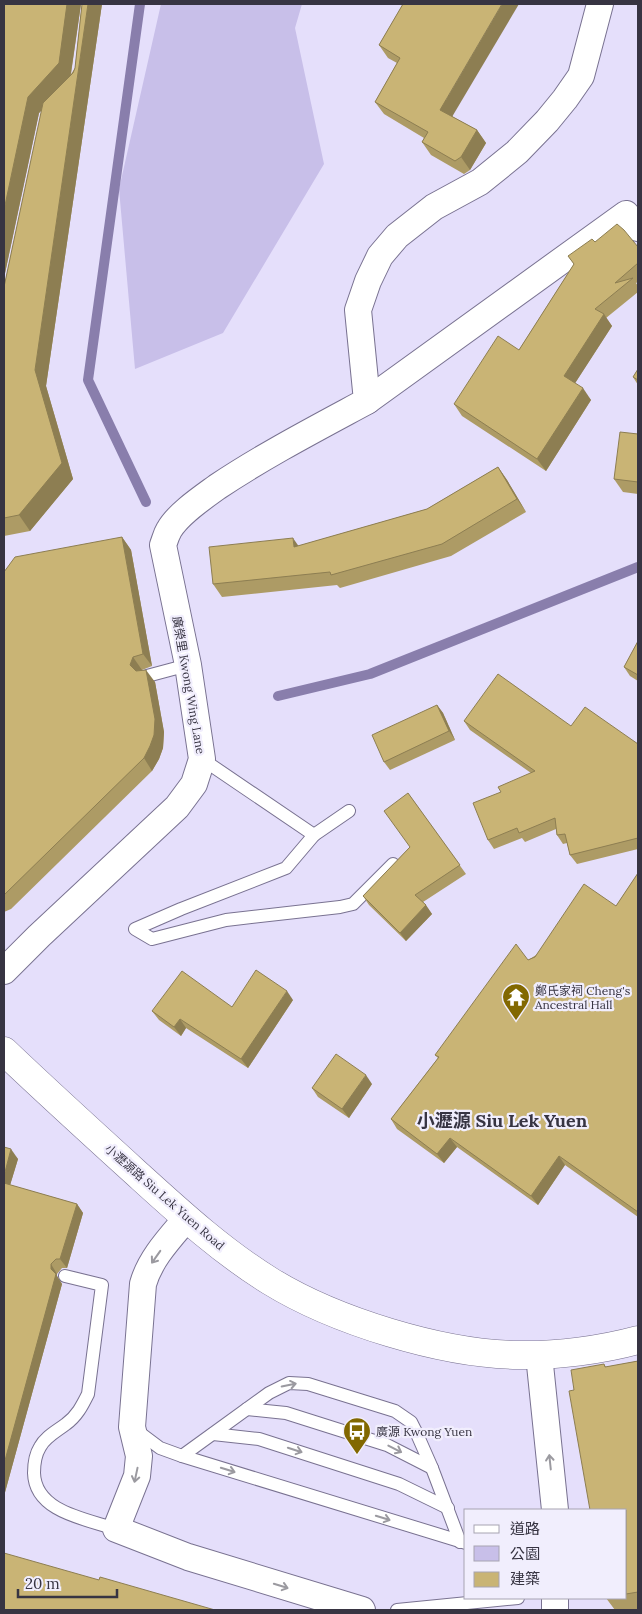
<svg xmlns="http://www.w3.org/2000/svg" width="642" height="1614" font-family="Lora,'Noto Sans TC',serif">
	<style>
		.green { fill: #c8bfe9 }
		.lines { fill: none; stroke-linecap: round; stroke-linejoin: round }
		.stream { stroke: #897eac; stroke-width: 10 }
		.service-casing { stroke: #797291; stroke-width: 14 }
		.minor-casing { stroke: #797291; stroke-width: 28 }
		.tertiary-casing { stroke: #797291; stroke-width: 29 }
		.service { stroke: #fff; stroke-width: 12 }
		.minor { stroke: #fff; stroke-width: 26 }
		.tertiary { stroke: #fff; stroke-width: 28 }
		.wall { fill: #ad9b65 }
		.shaded-wall { fill: #8d7e52 }
		.building { fill: #c9b475; stroke: #8d7e52 }
		.oneway { stroke: #9b9aa0 }
		.labels { text-anchor: middle; dominant-baseline: central; stroke-width: 4.5; stroke-linejoin: round; paint-order: stroke }
		.street-label { font-size: 12px; fill: #373442; stroke: #f1eefd }
		.poi-label { font-size: 12px; fill: #373442; stroke: #f1eefd; text-anchor: start }
		.district-label { font-size: 18px; font-weight: bold; fill: #373442; stroke: #f1eefd }
	</style>
	<rect width="100%" height="100%" fill="#e5dffb"/>
	<!-- green -->
	<polygon class="green" points="161,4 302,4 295,28 324,164 223,333 135,369 119,189"/>
	<g class="lines">
		<!-- stream -->
		<g class="stream">
			<polyline points="140,4 88,380 146,502"/>
			<polyline points="278,696 370,674 638,567"/>
		</g>
		<!-- service casing -->
		<g class="service-casing">
			<g id="service">
				<polyline points="147,676 188,665"/>
				<polyline points="202,759 314,835 286,868 181,909 135,929 152,939 226,920 340,907 353,904 393,864"/>
				<polyline points="314,835 349,811"/>
				<path d="M65 1276 102 1285 88 1394C82 1406 77 1416 66 1424 57 1431 45 1437 40 1447 35 1455 34 1464 34 1473 35 1512 86 1519 116 1529"/>
				<polyline points="247,1409 286,1413 387,1445 432,1468"/>
				<polyline points="136,1430 160,1448 182,1456 466,1543"/>
				<polyline points="213,1434 259,1439 399,1484 448,1508"/>
				<polyline points="182,1456 269,1393 289,1383 308,1384 395,1411 411,1422 417,1434 432,1468 460,1542"/>
				<polyline points="397,1610 518,1598"/>
			</g>
		</g>
		<!-- minor casing -->
		<g class="minor-casing">
			<g id="minor">
				<polyline points="367,401 626,214 638,228"/>
				<path d="M4 971 39 936 177 807 194 784 202 759 188 665 163 545C165 540 166 535 169 530 178 514 202 498 217 487 265 455 317 428 367 401L358 310 368 281 380 256 397 236 434 207 480 182 517 152 547 121 565 99 581 76 600 4"/>
				<path d="M186 1219C169 1239 150 1259 143 1284L132 1427 139 1456 137 1476 116 1529 188 1557 362 1610"/>
				<polyline points="539,1355 555,1510"/>
				<polyline points="555,1610 555,1598"/>
			</g>
		</g>
		<!-- tertiary casing -->
		<g class="tertiary-casing">
			<path id="tertiary" d="M4 1051C47 1092 91 1132 135 1172 178 1211 220 1250 270 1281 335 1321 442 1354 518 1355 556 1356 601 1350 638 1340"/>
		</g>
		<!-- service -->
		<use href="#service" class="service"/>
		<!-- minor -->
		<use href="#minor" class="minor"/>
		<!-- tertiary -->
		<use href="#tertiary" class="tertiary"/>
	</g>
	<!-- wall -->
	<g class="wall">
		<polygon points="4,4 81,4 71,74 75,68 82,4 102,4 46,386 73,479 30,531 4,536 4,287 42,110 39,113 4,278"/>
		<polygon points="403,4 453,117 477,130 486,143 470,170 464,174 431,155 422,142 424,138 384,114 375,102 397,63 388,58 379,45"/>
		<polygon points="595,242 638,247 638,282 636,283 638,286 638,292 606,318 612,326 575,383 591,400 546,471 462,416 454,404 519,350 574,264 568,256"/>
		<polygon points="638,369 638,385 633,377"/>
		<polygon points="638,434 638,494 623,492 614,479"/>
		<polygon points="498,467 507,480 526,512 451,556 340,588 337,585 222,597 213,584 298,546 427,509"/>
		<polygon points="122,537 131,550 152,666 142,670 155,682 164,732 163,748 159,759 152,771 11,909 4,912 4,572"/>
		<polygon points="638,641 638,681 630,676 624,667"/>
		<polygon points="437,705 443,713 455,740 390,770 384,762"/>
		<polygon points="464,721 571,726 638,744 638,849 577,864 570,855 567,843 563,844 557,835 556,829 525,842 522,838 494,849 488,840 501,792 531,773 470,730"/>
		<polygon points="408,793 466,874 423,902 432,914 406,941 369,905 363,896 410,847"/>
		<polygon points="638,873 638,1217 565,1165 538,1205 457,1147 444,1163 397,1129 391,1119 438,1058 435,1055 528,960 616,906"/>
		<polygon points="293,1000 248,1068 186,1028 181,1036 159,1020 152,1011 232,1007"/>
		<polygon points="372,1084 349,1118 318,1097 312,1088"/>
		<polygon points="4,1147 18,1159 10,1185 77,1204 83,1213 67,1268 62,1268 57,1274 57,1276 62,1284 4,1496"/>
		<polygon points="638,1361 638,1610 615,1610 606,1598 626,1598 626,1510 604,1364 606,1367"/>
	</g>
	<!-- shaded-wall -->
	<g class="shaded-wall">
		<polygon points="67,4 81,4 70,79 39,113 4,278 4,210 28,97"/>
		<polygon points="88,4 102,4 46,386 73,479 30,531 19,515 35,370"/>
		<polygon points="502,4 519,4 449,122 440,110"/>
		<polygon points="477,130 486,143 470,170 461,157"/>
		<polygon points="604,314 612,326 572,388 564,376"/>
		<polygon points="583,388 591,400 546,471 537,459"/>
		<polygon points="498,467 507,480 526,512 517,499"/>
		<polygon points="122,537 131,550 152,666 143,654"/>
		<polygon points="293,538 302,551 294,547"/>
		<polygon points="133,657 142,670 139,678 130,665"/>
		<polygon points="146,670 155,682 164,732 163,748 159,759 152,771 144,758"/>
		<polygon points="437,705 443,713 455,740 449,731"/>
		<polygon points="426,905 432,914 406,941 400,933"/>
		<polygon points="287,991 293,1000 248,1068 241,1059"/>
		<polygon points="180,1019 186,1028 181,1036 174,1027"/>
		<polygon points="366,1075 372,1084 349,1118 342,1109"/>
		<polygon points="450,1138 457,1147 444,1163 437,1154"/>
		<polygon points="11,1149 18,1159 8,1192 4,1186 4,1176"/>
		<polygon points="559,1156 565,1165 538,1205 531,1196"/>
		<polygon points="77,1204 83,1213 67,1268 60,1259"/>
		<polygon points="51,1264 57,1274 57,1276 62,1284 4,1496 4,1464 51,1269"/>
	</g>
	<!-- building -->
	<g class="building">
		<polygon points="4,4 67,4 59,63 28,97 4,210"/>
		<polygon points="82,4 88,4 35,370 62,463 19,515 4,518 4,287 43,103 73,73 75,68"/>
		<polygon points="403,4 502,4 440,110 477,130 461,157 455,161 422,142 428,132 375,102 400,58 379,45"/>
		<polygon points="617,224 624,230 638,247 638,263 615,283 633,278 595,309 604,314 564,376 583,388 537,459 454,404 498,336 519,350 574,264 568,256 592,239 595,242"/>
		<polygon points="638,369 638,380 633,377"/>
		<polygon points="620,432 638,434 638,482 614,479"/>
		<polygon points="498,467 517,499 442,544 331,575 330,572 213,584 209,547 293,538 294,547 427,509"/>
		<polygon points="122,537 143,654 133,657 130,665 136,671 146,670 155,719 154,735 150,746 144,758 4,895 4,572 15,557"/>
		<polygon points="638,641 638,675 624,667"/>
		<polygon points="498,674 571,726 585,707 638,744 638,838 570,855 565,834 557,835 555,818 519,833 517,828 488,840 473,803 501,792 498,787 535,771 464,721"/>
		<polygon points="437,705 449,731 384,762 372,735"/>
		<polygon points="408,793 460,865 415,895 426,905 400,933 363,896 410,847 384,811"/>
		<polygon points="638,873 638,1212 559,1156 531,1196 450,1138 437,1154 391,1119 439,1057 435,1055 516,944 528,960 535,957 584,884 616,906"/>
		<polygon points="256,970 287,991 241,1059 180,1019 174,1027 152,1011 182,971 232,1007"/>
		<polygon points="336,1054 366,1075 342,1109 312,1088"/>
		<polygon points="4,1147 11,1149 4,1176"/>
		<polygon points="4,1183 77,1204 60,1259 56,1259 51,1264 51,1269 56,1274 4,1464"/>
		<polygon points="638,1361 638,1592 626,1594 626,1510 590,1510 569,1391 574,1390 571,1370 604,1364 605,1367"/>
		<polygon points="4,1553 99,1580 100,1577 215,1610 4,1610"/>
	</g>
	<!-- one-way arrows -->
	<defs><path id="oneway-shaft" d="M-6 0H5M1.5-3L5.5 0L1.5 3" fill="none" stroke-width="1.6" stroke-linecap="round" stroke-linejoin="round" transform="scale(1.25)"/></defs>
	<g class="oneway">
		<use href="#oneway-shaft" transform="translate(156 1257) rotate(125)"/>
		<use href="#oneway-shaft" transform="translate(289 1385) rotate(-12)"/>
		<use href="#oneway-shaft" transform="translate(395 1449) rotate(27)"/>
		<use href="#oneway-shaft" transform="translate(295 1450) rotate(18)"/>
		<use href="#oneway-shaft" transform="translate(550 1462) rotate(-96)"/>
		<use href="#oneway-shaft" transform="translate(228 1470) rotate(17)"/>
		<use href="#oneway-shaft" transform="translate(136 1475) rotate(102)"/>
		<use href="#oneway-shaft" transform="translate(383 1518) rotate(17)"/>
		<use href="#oneway-shaft" transform="translate(281 1586) rotate(17)"/>
	</g>
	<!-- icons -->
	<defs>
		<g id="temple-pin" transform="scale(1.4375)"><path d="M0 17L-7.5 6A9.5 9.5 0 1 1 7.5 6Z" fill="#826800" stroke="#f1eefd"/><path d="M0-6L5-2H3V0L6.5 2.5H4V6H1.5V3h-3V6H-4V2.5H-6.5L-3 0V-2H-5Z" fill="#fff"/></g>
		<g id="bus-pin" transform="scale(1.4375)"><path d="M0 17L-7.5 6A9.5 9.5 0 1 1 7.5 6Z" fill="#826800" stroke="#f1eefd"/><path d="M-5-6H5V4H4V6H2V4H-2V6H-4V4H-5ZM-3.5-4V0h7V-4ZM-3.5 1.2v1.5H-2V1.2ZM2 1.2v1.5H3.5V1.2Z" fill="#fff"/></g>
	</defs>
	<g fill-rule="evenodd">
		<use href="#temple-pin" x="516" y="997"/>
		<use href="#bus-pin" x="357" y="1431"/>
	</g>
	<g class="labels">
		<!-- street labels -->
		<g class="street-label">
			<text transform="translate(189 685) rotate(80)">廣榮里 Kwong Wing Lane</text>
			<text transform="translate(165 1197) rotate(41)">小瀝源路 Siu Lek Yuen Road</text>
		</g>
		<!-- poi labels -->
		<g class="poi-label">
			<text x="535" y="990">鄭氏家祠 Cheng's<tspan x="535" dy="14">Ancestral Hall</tspan></text>
			<text x="376" y="1431">廣源 Kwong Yuen</text>
		</g>
		<!-- district labels -->
		<g class="district-label">
			<text x="502" y="1120">小瀝源 Siu Lek Yuen</text>
		</g>
	</g>
	<!-- border -->
	<rect width="642" height="1614" fill="none" stroke="#373442" stroke-width="10"/>
	<!-- legend -->
	<rect x="464" y="1509" width="162" height="90" fill="#f1eefd" stroke="#a7a4b2"/>
	<rect x="474" y="1525" width="25" height="8" fill="#ffffff" stroke="#a7a4b2"/>
	<text x="510" y="1534" font-size="15" fill="#373442">道路</text>
	<rect x="474" y="1546" width="25" height="15" fill="#c8bfe9" stroke="#a7a4b2"/>
	<text x="510" y="1559" font-size="15" fill="#373442">公園</text>
	<rect x="474" y="1572" width="25" height="15" fill="#c9b475" stroke="#a7a4b2"/>
	<text x="510" y="1584" font-size="15" fill="#373442">建築</text>
	<!-- scale -->
	<path d="M18 1589v8h99v-8" fill="none" stroke="#373442" stroke-width="2.5"/>
	<text x="25" y="1589" font-size="15" fill="#373442" stroke="#f1eefd" stroke-width="4" paint-order="stroke">20 m</text>
</svg>
